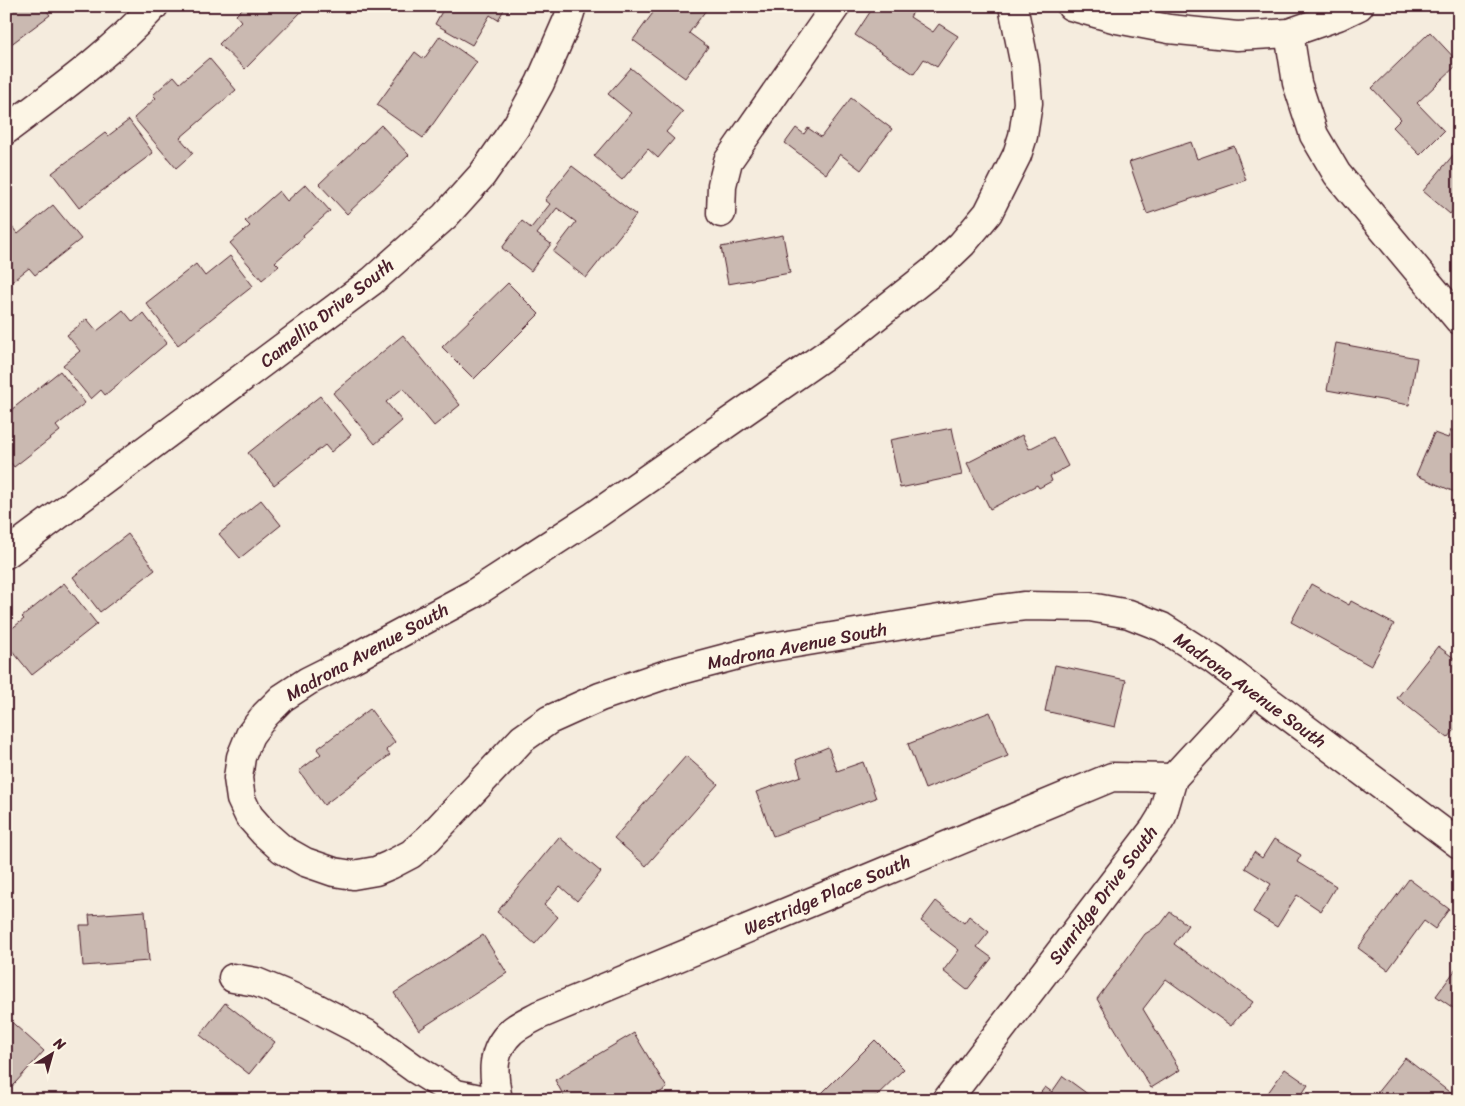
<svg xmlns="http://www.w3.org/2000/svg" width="1465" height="1106" font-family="Sriracha,sans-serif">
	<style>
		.building { fill: #cab9b1; stroke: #4a1f2b }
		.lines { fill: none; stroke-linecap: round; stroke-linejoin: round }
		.minor-casing { stroke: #4a1f2b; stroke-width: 31 }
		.major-casing { stroke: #4a1f2b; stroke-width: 31 }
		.minor { stroke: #fcf5e5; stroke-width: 28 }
		.major { stroke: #fcf5e5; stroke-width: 28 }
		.labels { text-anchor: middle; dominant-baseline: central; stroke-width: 4; stroke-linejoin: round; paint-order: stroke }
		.street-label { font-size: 18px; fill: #4a1f2b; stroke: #fcf5e5 }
	</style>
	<rect width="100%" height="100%" fill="#f5ecde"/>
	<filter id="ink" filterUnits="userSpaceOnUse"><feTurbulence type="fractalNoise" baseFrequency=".02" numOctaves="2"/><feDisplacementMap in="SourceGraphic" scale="10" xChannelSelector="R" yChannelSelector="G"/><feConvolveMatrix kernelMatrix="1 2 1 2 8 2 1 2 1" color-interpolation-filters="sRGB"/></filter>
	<g filter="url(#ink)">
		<!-- building -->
		<g class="building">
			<polygon points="10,6 43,6 50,15 6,48 6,9"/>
			<polygon points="245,6 307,6 245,69 219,44 241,21 236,15"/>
			<polygon points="445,6 506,6 498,20 490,15 472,45 435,24"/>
			<polygon points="658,6 709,6 689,33 708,47 685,78 633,40"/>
			<polygon points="874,6 917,6 910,17 933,32 939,24 958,36 937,67 924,59 914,74 855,35"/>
			<polygon points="1430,32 1459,63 1417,103 1444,131 1420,155 1393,127 1401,119 1372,88"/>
			<polygon points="440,36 477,62 423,138 377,105 415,52 424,59"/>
			<polygon points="209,58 236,90 180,138 193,153 176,168 134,118 156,98 153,95 174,76 180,83"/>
			<polygon points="631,68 683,112 666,132 674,139 658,158 648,149 622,180 594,156 631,113 608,94"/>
			<polygon points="851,98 892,129 861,170 840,154 826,174 785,143 796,128 804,134 808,128 821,137"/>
			<polygon points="129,120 153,153 79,208 52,173 105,133 108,136"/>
			<polygon points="381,125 409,155 347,214 319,184"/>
			<polygon points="1191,142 1197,159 1234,146 1246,180 1147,214 1129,162"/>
			<polygon points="1459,148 1459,203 1450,214 1423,191"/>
			<polygon points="572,166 636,215 586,278 553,252 576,222 557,208 537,234 551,244 531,271 502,248 522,221 531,228 550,204 545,200"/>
			<polygon points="306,184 330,211 303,235 304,237 275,262 279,266 262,280 230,243 250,226 245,221 279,191 287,201"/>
			<polygon points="53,205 81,239 35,275 29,268 10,283 6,278 6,220 18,234"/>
			<polygon points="783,235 790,273 728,284 721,247"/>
			<polygon points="230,256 253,286 178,345 146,303 196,264 205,276"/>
			<polygon points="508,283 539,314 474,379 442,347"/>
			<polygon points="123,310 133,322 143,313 167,343 105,395 101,390 91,399 63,365 80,351 67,335 87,319 97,331"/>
			<polygon points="403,335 460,405 434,426 403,388 386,402 402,421 375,444 333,393"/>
			<polygon points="1336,343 1417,358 1409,405 1327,390"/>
			<polygon points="60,371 85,403 56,426 60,431 14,467 6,457 6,414"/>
			<polygon points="320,396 351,435 331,452 325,445 274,485 248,453"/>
			<polygon points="952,428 962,475 900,488 890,440"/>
			<polygon points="1451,430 1459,433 1459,494 1416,475 1434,433 1448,438"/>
			<polygon points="1022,435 1029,449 1053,437 1068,466 1050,476 1052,481 1039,488 1037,485 990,509 967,463"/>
			<polygon points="261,500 281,525 240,558 219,534"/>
			<polygon points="128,534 155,570 100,612 73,577"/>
			<polygon points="64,583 97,624 32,675 6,643 6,633 24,619 22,617"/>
			<polygon points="1311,584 1349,605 1351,601 1394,624 1371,666 1291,622"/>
			<polygon points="1438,646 1459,662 1459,725 1448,738 1397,698"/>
			<polygon points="1055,665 1126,680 1115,727 1045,711"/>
			<polygon points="370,709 395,742 386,750 390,755 324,805 299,771 321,754 317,749"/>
			<polygon points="990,712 1008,756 925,789 908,744"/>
			<polygon points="828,747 837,771 863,762 876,798 773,836 756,792 801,776 796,760"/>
			<polygon points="686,756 718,784 646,866 614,838"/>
			<polygon points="559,837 601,872 577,901 560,886 544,905 558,917 535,944 497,912"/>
			<polygon points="1274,839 1301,855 1297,862 1336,886 1321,911 1297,895 1277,927 1253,912 1271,884 1245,868 1254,852 1262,858"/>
			<polygon points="1409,879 1449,909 1435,929 1424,921 1388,970 1358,948"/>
			<polygon points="936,901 964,923 969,916 989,932 977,947 992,958 967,990 943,971 959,950 921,921"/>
			<polygon points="145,911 149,961 83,966 80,925 90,925 89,915"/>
			<polygon points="1170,912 1188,925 1174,944 1253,1002 1245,1012 1239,1016 1231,1026 1166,979 1143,1009 1180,1070 1151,1088 1097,999 1145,934 1161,924"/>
			<polygon points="483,935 507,973 419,1030 394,993"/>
			<polygon points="1459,965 1459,1012 1436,996"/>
			<polygon points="225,1003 275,1042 249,1074 200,1035"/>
			<polygon points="6,1017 44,1051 6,1093"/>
			<polygon points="634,1033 667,1088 648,1100 566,1100 555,1080"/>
			<polygon points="875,1040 904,1069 872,1100 815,1100"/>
			<polygon points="1405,1058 1457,1098 1455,1100 1383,1100 1376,1094"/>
			<polygon points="1285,1069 1308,1085 1298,1100 1269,1100 1265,1097"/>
			<polygon points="1063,1076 1093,1098 1092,1100 1035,1100 1045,1087 1052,1092"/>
		</g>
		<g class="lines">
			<!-- minor casing -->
			<g class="minor-casing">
				<g id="minor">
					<polyline points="1071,6 1117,19 1169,29 1237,36 1289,33 1338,16 1359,6"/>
					<polyline points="1289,33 1297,83 1314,135 1337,174 1459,320"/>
					<path d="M6 130C58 91 110 54 154 6"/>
					<polyline points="721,213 722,185 728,161 836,6"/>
					<polyline points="6,554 372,281 445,216 482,175 517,125 540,83 568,19 572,6"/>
					<polyline points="233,978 256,982 309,1004 367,1034 414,1068 456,1094 485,1100"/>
					<path d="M498 1100C493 1074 490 1051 512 1031 519 1025 530 1020 539 1015L1112 777 1173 778"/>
					<polyline points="947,1100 1154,829 1162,816 1173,778 1254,690"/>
				</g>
			</g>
			<!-- major casing -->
			<g class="major-casing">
				<polyline id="major" points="1013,6 1025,66 1028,103 1023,136 1017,155 988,213 962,244 937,268 844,342 594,516 473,594 350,660 308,681 282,698 265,715 250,735 241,757 238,778 241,799 249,816 264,833 282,849 305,862 334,872 353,875 376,871 390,865 411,854 429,838 522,739 549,720 600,697 670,673 760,649 993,610 1025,606 1090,607 1129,614 1162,627 1214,660 1459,844"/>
			</g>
			<!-- minor -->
			<use href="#minor" class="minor"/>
			<!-- major -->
			<use href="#major" class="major"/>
		</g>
	</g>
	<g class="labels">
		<!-- street labels -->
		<g class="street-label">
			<text transform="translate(327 313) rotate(-38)">Camellia Drive South</text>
			<text transform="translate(797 646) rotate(-11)">Madrona Avenue South</text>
			<text transform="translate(367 652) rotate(-29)">Madrona Avenue South</text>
			<text transform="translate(1250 690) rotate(36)">Madrona Avenue South</text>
			<text transform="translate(827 895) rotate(-23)">Westridge Place South</text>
			<text transform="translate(1103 895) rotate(-53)">Sunridge Drive South</text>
		</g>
	</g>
	<!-- margin -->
	<rect width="1465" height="1106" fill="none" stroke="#fcf5e5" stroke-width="25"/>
	<rect x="12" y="12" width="1440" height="1081" fill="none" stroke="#4a1f2b" stroke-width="2" filter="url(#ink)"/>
	<!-- north arrow -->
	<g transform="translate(52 1054) rotate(37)" stroke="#fcf5e5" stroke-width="4" paint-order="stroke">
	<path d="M0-4L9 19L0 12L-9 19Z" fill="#4a1f2b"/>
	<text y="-8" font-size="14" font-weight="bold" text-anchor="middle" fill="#4a1f2b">N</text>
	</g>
</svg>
